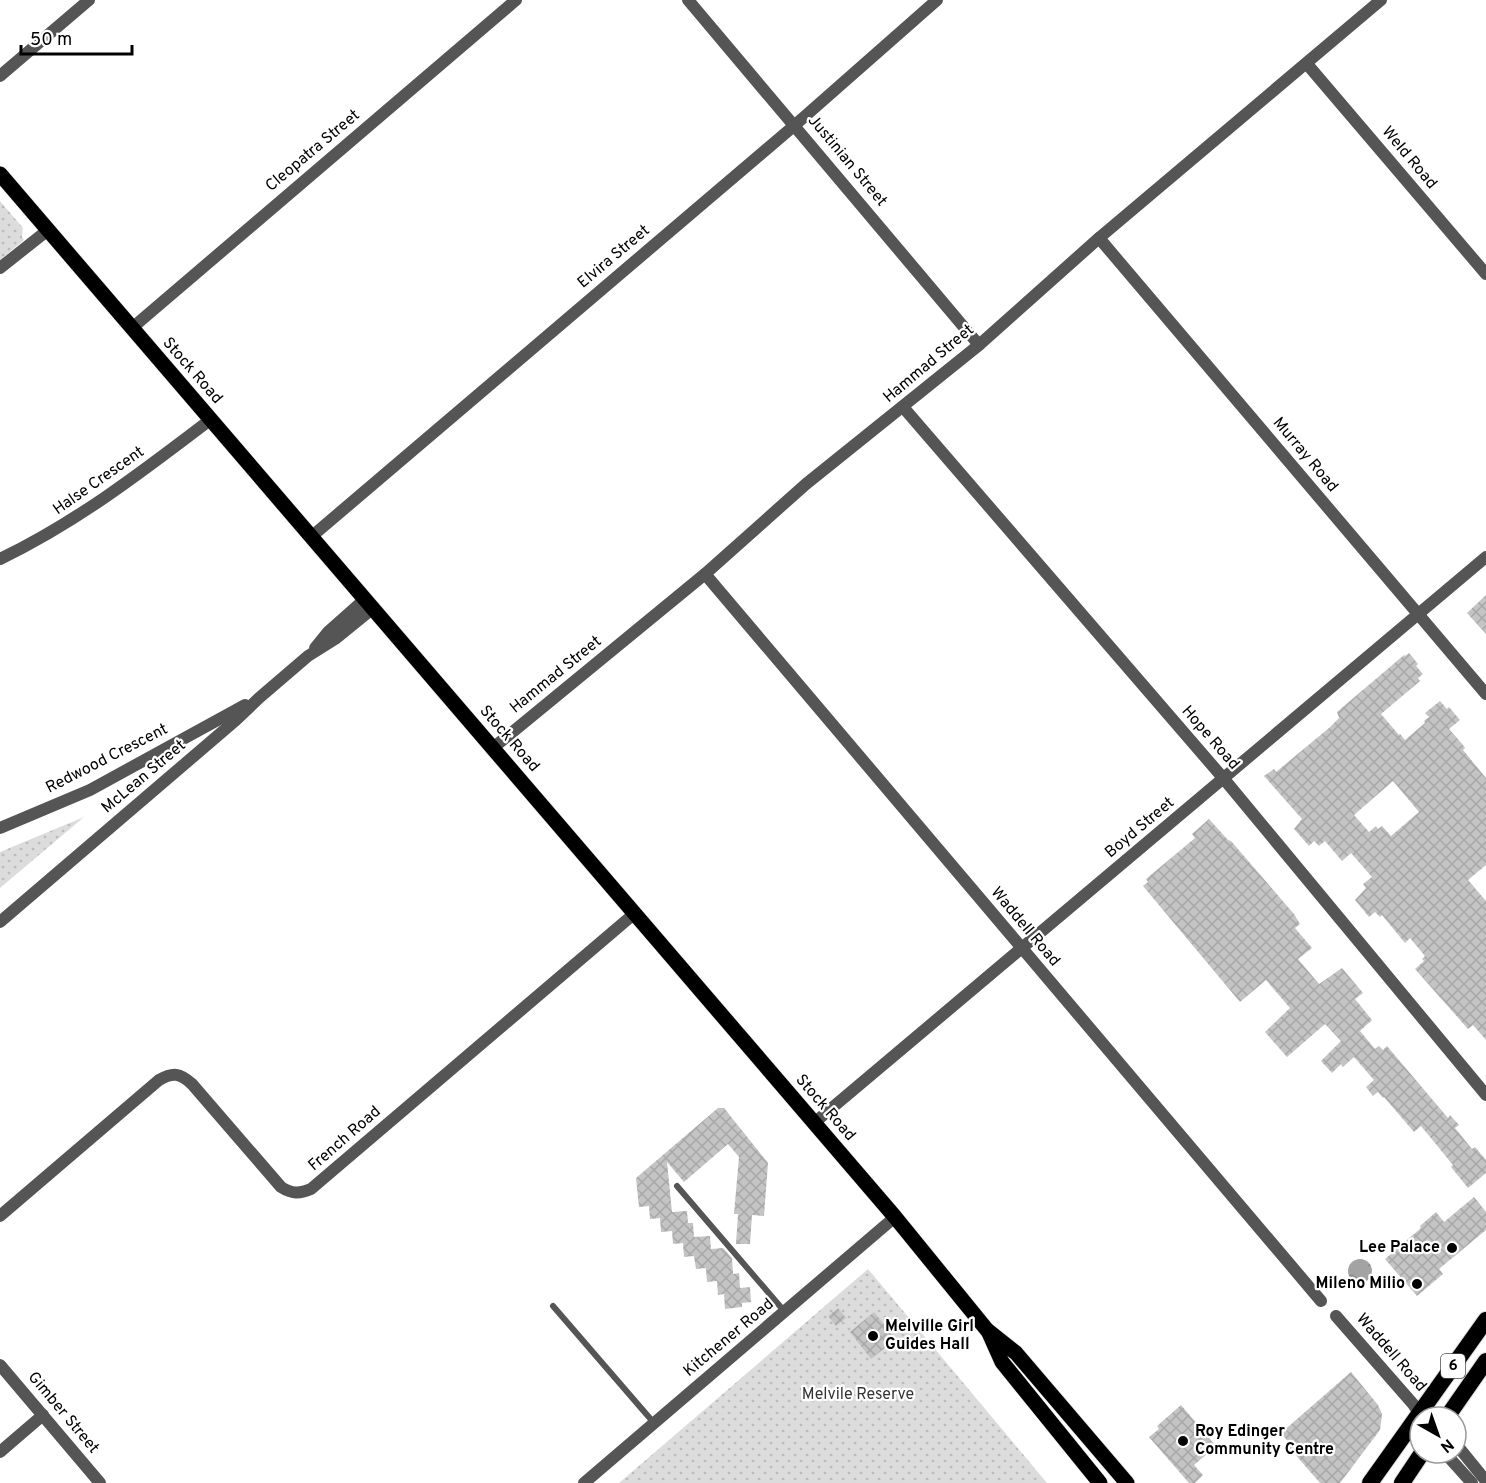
<svg xmlns="http://www.w3.org/2000/svg" width="1486" height="1483" font-family="Overpass,sans-serif">
	<style>
		.park { fill: url(#park-dots) }
		.water { fill: url(#water-ripples) }
		.building { fill: url(#building-cross-hatch); fill-rule: evenodd }
		.lines { fill: none; stroke-linecap: round; stroke-linejoin: round }
		.primary-casing { stroke: #dbdbdb; stroke-width: 16 }
		.trunk-casing { stroke: #dbdbdb; stroke-width: 18 }
		.service { stroke: #555; stroke-width: 6 }
		.minor { stroke: #555; stroke-width: 12 }
		.tertiary { stroke: #555; stroke-width: 12 }
		.primary { stroke: #000; stroke-width: 15 }
		.trunk { stroke: #000; stroke-width: 16 }
		.poi-dot { fill: #000; stroke: #fff; stroke-width: 2 }
		.labels { text-anchor: middle; dominant-baseline: central; stroke-width: 4.5; stroke-linejoin: round; paint-order: stroke }
		.shield { fill: #fff; stroke: #4c4c4c; stroke-width: 1.5 }
		.shield-label { font-size: 15px; font-weight: bold; fill: #000 }
		.street-label { font-size: 16px; fill: #000; stroke: #fff }
		.poi-label { font-size: 16px; font-weight: bold; fill: #000; stroke: #fff; text-anchor: end }
		.park-label { font-size: 16px; fill: #333; stroke: #fff }
	</style>
	<defs>
		<pattern id="park-dots" width="8" height="8" patternUnits="userSpaceOnUse" patternTransform="scale(1.5)"><rect width="8" height="8" fill="#dcdcdc"/><path d="M2 2h.1M6 6h.1" fill="none" stroke="#bbb" stroke-width="1.8" stroke-linecap="round"/></pattern>
		<pattern id="water-ripples" width="26" height="14" patternUnits="userSpaceOnUse" patternTransform="scale(1.5)"><rect width="26" height="14" fill="#a3a3a3"/><path d="M2 4q2-2 4 0t4 0M15 11q2-2 4 0t4 0" fill="none" stroke="#8b8b8b"/></pattern>
		<pattern id="building-cross-hatch" width="8" height="8" patternUnits="userSpaceOnUse" patternTransform="scale(1.5)"><rect width="8" height="8" fill="#c4c4c4"/><path d="M0 0l8 8M0 8l8-8" fill="none" stroke="#a7a7a7"/></pattern>
	</defs>
	<rect width="100%" height="100%" fill="#fff"/>
	<!-- park -->
	<g class="park">
		<polygon points="0,201 23,228 22,237 24,240 0,260"/>
		<polygon points="84,817 0,888 0,852"/>
		<polygon points="868,1269 1047,1483 619,1483"/>
	</g>
	<!-- water -->
	<circle class="water" cx="1360" cy="1271" r="12"/>
	<!-- building -->
	<g class="building">
		<polygon points="1486,595 1486,634 1467,613"/>
		<path d="M1409 653 1418 664 1416 666 1423 674 1418 678 1420 681 1381 714 1399 735 1400 734 1405 740 1425 723 1424 721 1429 717 1425 713 1440 701 1447 709 1449 707 1460 720 1449 729 1463 745 1465 748 1463 750 1486 778V865L1468 880 1486 901V1040L1473 1025 1468 1029 1415 969 1424 961 1422 959 1425 956 1410 938 1405 943 1382 915 1380 917 1375 912 1369 917 1355 900 1366 888 1363 884 1372 877 1351 853 1342 861 1325 841 1319 846 1314 841 1309 846 1294 829 1302 819 1264 776 1274 769 1276 772 1329 728 1339 718 1337 712 1404 655 1405 656ZM1393 781 1419 812 1391 836 1382 826 1378 829 1376 826 1369 832 1354 815Z"/>
		<polygon points="1209,819 1228,840 1231,841 1294,914 1300,924 1295,928 1312,948 1298,959 1319,984 1342,968 1363,993 1355,999 1372,1020 1360,1031 1375,1049 1379,1046 1383,1050 1387,1046 1448,1118 1450,1115 1459,1125 1455,1128 1472,1149 1475,1147 1486,1160 1486,1173 1468,1188 1451,1167 1453,1165 1421,1126 1414,1132 1384,1097 1383,1098 1378,1092 1373,1096 1366,1087 1374,1080 1354,1057 1343,1067 1341,1064 1332,1073 1321,1061 1341,1041 1325,1024 1287,1057 1265,1032 1290,1008 1266,980 1240,1002 1143,886 1148,882 1146,879 1195,838 1192,834"/>
		<polygon points="718,1108 724,1108 768,1163 764,1216 752,1215 750,1244 736,1244 738,1214 734,1214 739,1157 728,1144 684,1182 667,1162 672,1212 687,1211 688,1223 693,1223 694,1237 710,1236 711,1249 723,1248 732,1258 733,1274 739,1273 740,1288 750,1287 751,1302 742,1303 742,1307 725,1309 724,1294 718,1295 717,1281 707,1282 706,1268 696,1269 694,1256 684,1257 683,1243 673,1244 672,1231 661,1232 660,1218 650,1219 649,1206 639,1207 636,1178"/>
		<polygon points="1474,1197 1486,1212 1486,1230 1439,1269 1443,1274 1417,1296 1385,1259 1421,1228 1420,1226 1436,1212 1444,1222"/>
		<polygon points="838,1308 846,1318 836,1326 828,1316"/>
		<polygon points="874,1312 896,1339 871,1359 850,1332"/>
		<polygon points="1351,1372 1378,1405 1382,1414 1380,1430 1340,1483 1320,1483 1287,1445 1289,1443 1281,1433"/>
		<polygon points="1181,1405 1216,1446 1194,1465 1203,1475 1195,1483 1189,1483 1149,1437 1159,1429 1157,1426"/>
	</g>
	<g class="lines">
		<!-- primary casing -->
		<g class="primary-casing">
			<g id="primary">
				<polyline points="0,174 895,1217 987,1330 1016,1353 1127,1483"/>
				<polyline points="989,1333 1002,1362 1100,1483"/>
			</g>
		</g>
		<!-- trunk casing -->
		<g class="trunk-casing">
			<g id="trunk">
				<polyline points="1447,1417 1486,1361"/>
				<polyline points="1370,1483 1486,1320"/>
				<polyline points="1402,1483 1422,1453"/>
			</g>
		</g>
		<!-- service -->
		<g class="service">
			<polyline points="677,1186 785,1312"/>
			<polyline points="553,1306 654,1423"/>
		</g>
		<!-- minor -->
		<g class="minor">
			<polyline points="688,0 979,345"/>
			<polyline points="1307,64 1486,274"/>
			<polyline points="0,76 89,0"/>
			<polyline points="1099,238 1486,694"/>
			<polyline points="0,268 48,230"/>
			<polyline points="132,328 516,0"/>
			<polyline points="903,407 1224,779 1486,1095"/>
			<path d="M0 559C77 522 143 471 210 420"/>
			<polyline points="705,574 1321,1301"/>
			<polyline points="315,648 328,632 364,600"/>
			<polyline points="493,748 705,574 806,484 979,345 1099,238 1381,0"/>
			<polyline points="0,828 90,790 245,705"/>
			<polyline points="0,922 236,720 259,698 308,656 335,639 372,609"/>
			<polyline points="814,1123 1486,557"/>
			<path d="M0 1216 159 1080C173 1072 180 1073 192 1084L281 1187C292 1194 299 1194 311 1189L635 913"/>
			<polyline points="1336,1316 1413,1404 1422,1417"/>
			<polyline points="0,1365 100,1483"/>
			<polyline points="1456,1444 1486,1481"/>
			<polyline points="0,1452 43,1415"/>
			<polyline points="1445,1453 1472,1483"/>
		</g>
		<!-- tertiary -->
		<g class="tertiary">
			<polyline points="311,537 795,125 937,0"/>
			<polyline points="584,1483 895,1217"/>
		</g>
		<!-- primary -->
		<use href="#primary" class="primary"/>
		<!-- trunk -->
		<use href="#trunk" class="trunk"/>
	</g>
	<!-- markers -->
	<g class="poi-dot">
		<circle cx="1452" cy="1248" r="6"/>
		<circle cx="1417" cy="1284" r="6"/>
		<circle cx="873" cy="1336" r="6"/>
		<circle cx="1183" cy="1441" r="6"/>
	</g>
	<g class="labels">
		<!-- shield labels -->
		<rect class="shield" x="1441" y="1354" width="24" height="24" rx="4.5"/>
		<g class="shield-label">
			<text x="1453" y="1366">6</text>
		</g>
		<!-- street labels -->
		<g class="street-label">
			<text transform="translate(313 151) rotate(-40)">Cleopatra Street</text>
			<text transform="translate(1409 158) rotate(50)">Weld Road</text>
			<text transform="translate(847 161) rotate(50)">Justinian Street</text>
			<text transform="translate(614 257) rotate(-40)">Elvira Street</text>
			<text transform="translate(929 364) rotate(-40)">Hammad Street</text>
			<text transform="translate(192 371) rotate(49)">Stock Road</text>
			<text transform="translate(1305 455) rotate(50)">Murray Road</text>
			<text transform="translate(99 481) rotate(-35)">Halse Crescent</text>
			<text transform="translate(556 675) rotate(-39)">Hammad Street</text>
			<text transform="translate(1210 738) rotate(49)">Hope Road</text>
			<text transform="translate(509 739) rotate(49)">Stock Road</text>
			<text transform="translate(107 759) rotate(-27)">Redwood Crescent</text>
			<text transform="translate(144 777) rotate(-40)">McLean Street</text>
			<text transform="translate(1140 828) rotate(-40)">Boyd Street</text>
			<text transform="translate(1025 927) rotate(50)">Waddell Road</text>
			<text transform="translate(825 1108) rotate(49)">Stock Road</text>
			<text transform="translate(345 1139) rotate(-41)">French Road</text>
			<text transform="translate(729 1338) rotate(-40)">Kitchener Road</text>
			<text transform="translate(1391 1353) rotate(49)">Waddell Road</text>
			<text transform="translate(63 1413) rotate(50)">Gimber Street</text>
		</g>
		<!-- poi labels -->
		<g class="poi-label">
			<text x="1440" y="1248">Lee Palace</text>
			<text x="1405" y="1284">Mileno Milio</text>
			<text x="885" y="1327" text-anchor="start">Melville Girl<tspan x="885" dy="18">Guides Hall</tspan></text>
			<text x="1195" y="1432" text-anchor="start">Roy Edinger<tspan x="1195" dy="18">Community Centre</tspan></text>
		</g>
		<!-- park labels -->
		<g class="park-label">
			<text x="858" y="1395">Melvile Reserve</text>
		</g>
	</g>
	<!-- north arrow -->
	<g transform="translate(1438 1435) rotate(140)"><circle r="28" fill="#ffffff" stroke="#999999" stroke-width="1.5"/>
	<path d="M0-4.5L10 22L0 15L-10 22Z" fill="#000000"/>
	<text y="-9" font-size="16" font-weight="bold" text-anchor="middle" fill="#000000">N</text>
	</g>
	<!-- scale -->
	<path d="M21 45v9h111v-9" fill="none" stroke="#000000" stroke-width="3"/>
	<text x="30" y="45" font-size="18" fill="#000000" stroke="#ffffff" stroke-width="4.5" paint-order="stroke">50 m</text>
</svg>
